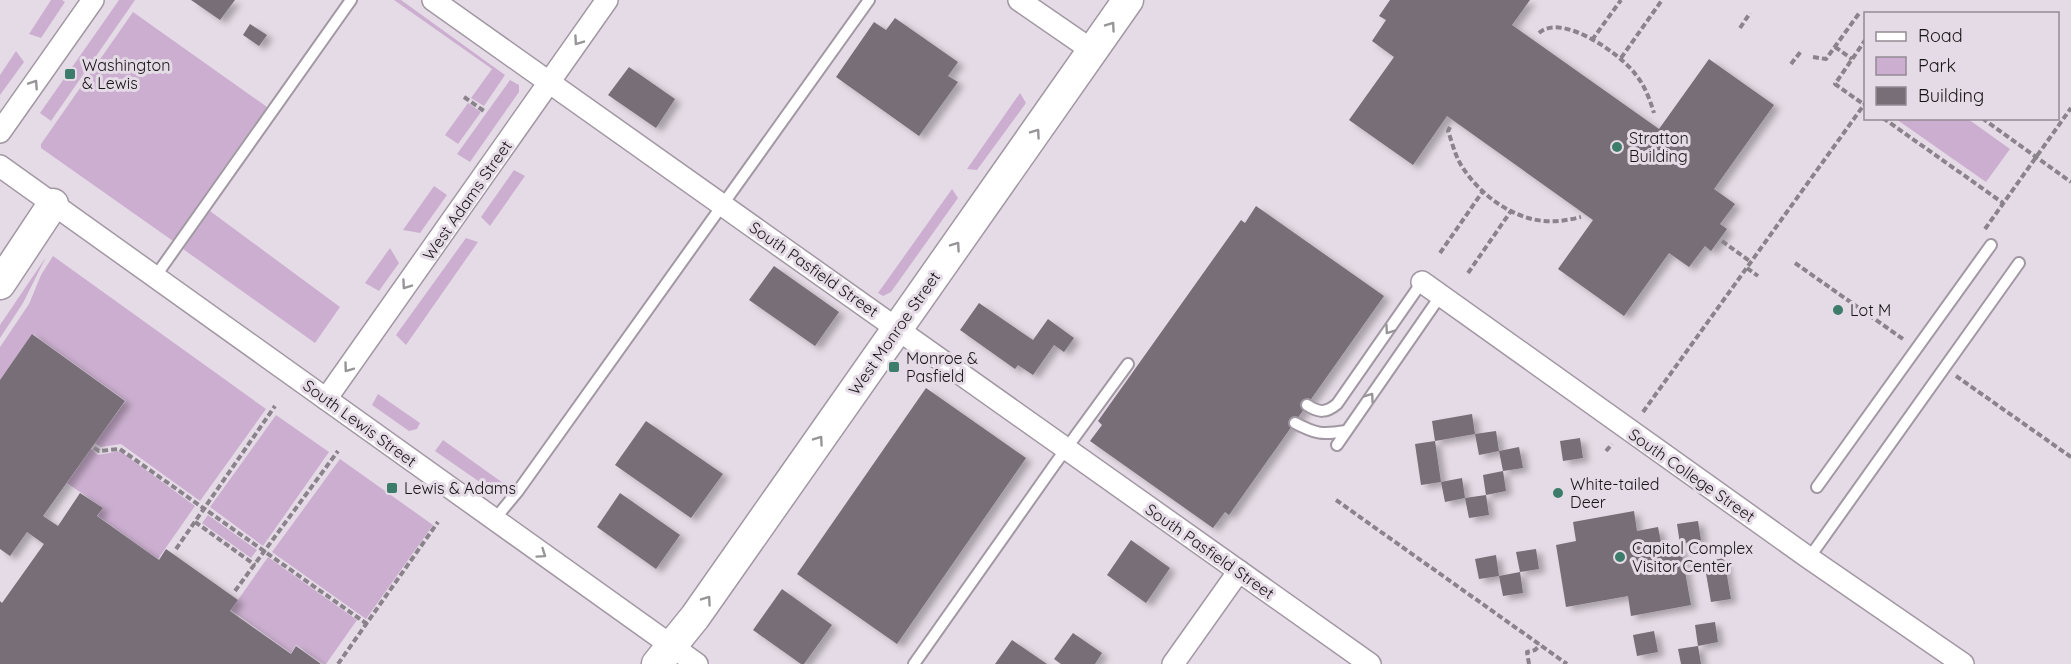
<svg xmlns="http://www.w3.org/2000/svg" width="2071" height="664" font-family="Quicksand,sans-serif">
	<style>
		.green { fill: #ccafd0 }
		.building { fill: #776e78; filter: url(#shadow) }
		.lines { fill: none; stroke-linecap: round; stroke-linejoin: round }
		.lane-casing { stroke: #a298a3; stroke-width: 14 }
		.street-casing { stroke: #a298a3; stroke-width: 24 }
		.secondary-casing { stroke: #a298a3; stroke-width: 33 }
		.path { stroke: #8a838b; stroke-width: 4; stroke-dasharray: 6 3; stroke-linecap: butt }
		.lane { stroke: #fff; stroke-width: 10 }
		.street { stroke: #fff; stroke-width: 21 }
		.secondary { stroke: #fff; stroke-width: 30 }
		.oneway { stroke: #979597 }
		.poi-dot { fill: #3d7c6a; stroke: #e5dbe6; stroke-width: 2 }
		.labels { text-anchor: middle; dominant-baseline: central; stroke-width: 6; stroke-linejoin: round; paint-order: stroke }
		.poi-label { font-size: 16px; fill: #171417; stroke: #e5dbe6; text-anchor: start }
		.street-label { font-size: 16px; fill: #171417; stroke: #e5dbe6 }
	</style>
	<defs>
		<filter id="shadow"><feDropShadow dx="6" dy="4" stdDeviation="3" flood-color="#0004"/></filter>
	</defs>
	<rect width="100%" height="100%" fill="#e5dbe6"/>
	<!-- green -->
	<g class="green">
		<polygon points="51,0 62,0 65,2 41,38 29,34"/>
		<polygon points="119,0 135,0 51,121 40,113"/>
		<polygon points="394,0 401,0 505,75 484,106 471,98 492,69"/>
		<polygon points="133,12 267,107 173,241 41,148 41,144"/>
		<polygon points="16,51 24,62 0,95 0,75"/>
		<polygon points="510,80 519,85 519,92 470,162 457,154"/>
		<polygon points="1020,93 1026,103 977,170 967,169"/>
		<polygon points="468,103 481,112 458,144 445,135"/>
		<polygon points="1896,119 1968,119 2010,149 1986,182"/>
		<polygon points="514,170 525,176 490,226 481,217"/>
		<polygon points="434,186 447,195 420,233 403,230"/>
		<polygon points="952,189 958,198 891,292 883,296 878,293"/>
		<polygon points="210,211 340,307 315,343 183,249"/>
		<polygon points="466,238 478,242 406,345 396,335"/>
		<polygon points="390,248 399,263 379,291 365,283"/>
		<polygon points="53,256 266,409 200,501 121,444 101,447 95,443 126,401 33,334 0,380 0,347 29,304 41,275"/>
		<polygon points="46,257 23,303 0,338 0,325"/>
		<polygon points="378,394 420,423 417,429 409,431 372,405"/>
		<polygon points="276,415 329,452 263,546 210,507"/>
		<polygon points="443,440 510,488 503,494 497,494 435,451"/>
		<polygon points="91,449 98,455 120,451 195,506 158,559 98,516 103,508 67,483"/>
		<polygon points="340,459 433,525 366,619 272,552"/>
		<polygon points="208,515 257,550 251,558 202,523"/>
		<polygon points="268,557 357,620 326,664 323,664 296,645 291,653 231,610"/>
	</g>
	<!-- building -->
	<g class="building">
		<polygon points="191,0 235,0 220,20"/>
		<polygon points="1390,0 1530,0 1512,25 1659,129 1709,59 1774,105 1714,189 1735,204 1720,224 1727,229 1711,251 1705,246 1689,267 1669,253 1624,316 1558,269 1593,220 1447,116 1413,165 1349,120 1394,57 1372,41 1386,20 1379,16"/>
		<polygon points="895,18 958,62 948,76 958,82 919,136 836,77 874,22 886,30"/>
		<polygon points="250,24 267,35 259,46 243,35"/>
		<polygon points="629,67 675,99 656,128 608,95"/>
		<polygon points="1256,206 1384,296 1229,515 1225,512 1213,528 1090,441 1102,425 1098,421 1241,220 1245,223"/>
		<polygon points="774,266 839,312 815,346 749,300"/>
		<polygon points="979,303 1033,340 1048,319 1074,338 1064,352 1054,345 1033,375 1018,365 1015,369 960,330"/>
		<polygon points="32,334 125,401 43,516 58,526 80,493 103,508 97,516 159,560 166,549 238,600 230,611 291,654 296,646 321,664 0,664 0,601 2,603 44,544 27,532 10,556 0,549 0,380"/>
		<polygon points="926,388 1026,458 897,644 797,574"/>
		<polygon points="1472,414 1475,434 1435,441 1441,482 1421,485 1415,444 1435,441 1432,421"/>
		<polygon points="646,421 723,474 691,518 615,465"/>
		<polygon points="1496,431 1499,451 1519,447 1523,468 1503,471 1499,451 1479,455 1475,434"/>
		<polygon points="1580,438 1583,458 1563,461 1560,441"/>
		<polygon points="1503,471 1506,491 1486,495 1483,475"/>
		<polygon points="1462,478 1465,498 1445,502 1441,482"/>
		<polygon points="620,493 680,535 656,569 597,527"/>
		<polygon points="1486,495 1489,515 1469,518 1465,498"/>
		<polygon points="1634,511 1637,531 1658,527 1662,547 1680,544 1677,524 1698,521 1701,540 1680,544 1691,605 1631,616 1628,596 1566,607 1556,545 1576,541 1573,522"/>
		<polygon points="1131,540 1170,568 1146,603 1107,575"/>
		<polygon points="1536,549 1539,569 1520,572 1516,552"/>
		<polygon points="1496,555 1499,576 1479,579 1475,559"/>
		<polygon points="1724,558 1731,599 1711,602 1704,562"/>
		<polygon points="1520,572 1523,593 1503,596 1499,576"/>
		<polygon points="782,589 832,625 804,664 801,664 753,630"/>
		<polygon points="1715,622 1718,642 1698,646 1701,664 1681,664 1678,649 1698,646 1695,625"/>
		<polygon points="1654,631 1658,652 1637,656 1633,635"/>
		<polygon points="1073,633 1102,653 1095,664 1061,664 1054,659"/>
		<polygon points="1012,640 1047,664 995,664"/>
	</g>
	<g class="lines">
		<!-- lane casing -->
		<g class="lane-casing">
			<g id="lane">
				<polyline points="155,277 351,0"/>
				<path d="M1307 405C1319 413 1326 413 1337 404L1422 282"/>
				<path d="M1295 423C1316 434 1322 435 1346 431"/>
				<polyline points="1337,445 1441,295"/>
				<polyline points="1817,487 1991,245"/>
				<polyline points="494,520 518,491 869,0"/>
				<polyline points="1809,558 2019,263"/>
				<polyline points="914,664 1055,464 1128,364"/>
			</g>
		</g>
		<!-- street casing -->
		<g class="street-casing">
			<g id="street">
				<polyline points="433,0 1370,664"/>
				<polyline points="1019,0 1093,51"/>
				<polyline points="0,132 93,0"/>
				<polyline points="0,166 697,664"/>
				<polyline points="1422,282 1809,558 1963,664"/>
				<polyline points="326,399 607,0"/>
				<polyline points="1173,664 1239,571"/>
			</g>
		</g>
		<!-- secondary casing -->
		<g class="secondary-casing">
			<g id="secondary">
				<polyline points="0,284 53,204"/>
				<polyline points="657,664 695,617 1128,0"/>
			</g>
		</g>
		<!-- path -->
		<g class="path">
			<polyline points="1740,28 1750,13"/>
			<path d="M1539 33C1562 12 1622 55 1636 75 1645 86 1650 100 1654 113"/>
			<polyline points="1866,39 1835,84 1866,106"/>
			<polyline points="1592,40 1621,0"/>
			<polyline points="1835,47 1852,59"/>
			<polyline points="1813,57 1826,59 1860,12"/>
			<polyline points="1621,58 1662,0"/>
			<polyline points="1791,64 1802,50"/>
			<polyline points="464,97 484,111"/>
			<polyline points="1883,118 2003,203"/>
			<polyline points="1982,118 2071,182"/>
			<path d="M1450 127 1448 131C1452 142 1455 155 1461 165 1479 194 1511 218 1544 221 1557 222 1569 220 1581 217"/>
			<polyline points="1985,229 2071,108"/>
			<polyline points="1722,241 1751,262"/>
			<polyline points="1440,253 1483,191"/>
			<polyline points="1795,263 1903,339"/>
			<polyline points="1747,268 1758,276"/>
			<polyline points="1468,273 1511,211"/>
			<polyline points="1956,376 2071,457"/>
			<polyline points="1643,412 1866,102"/>
			<polyline points="94,448 99,451 120,449 367,624"/>
			<polyline points="1606,451 1612,444"/>
			<polyline points="1336,500 1567,664"/>
			<polyline points="195,522 255,565"/>
			<polyline points="176,549 275,406"/>
			<polyline points="235,591 338,451"/>
			<polyline points="338,664 438,522"/>
			<polyline points="1529,664 1527,652 1535,650 1540,645"/>
		</g>
		<!-- lane -->
		<use href="#lane" class="lane"/>
		<!-- street -->
		<use href="#street" class="street"/>
		<!-- secondary -->
		<use href="#secondary" class="secondary"/>
	</g>
	<!-- one-way arrows -->
	<defs><path id="oneway-chevron" d="M-2-3.5L2.5 0L-2 3.5" fill="none" stroke-width="1.6" stroke-linecap="round" stroke-linejoin="round" transform="scale(1.5)"/></defs>
	<g class="oneway">
		<use href="#oneway-chevron" transform="translate(1111 26) rotate(-55)"/>
		<use href="#oneway-chevron" transform="translate(578 41) rotate(125)"/>
		<use href="#oneway-chevron" transform="translate(34 84) rotate(-56)"/>
		<use href="#oneway-chevron" transform="translate(1036 133) rotate(-55)"/>
		<use href="#oneway-chevron" transform="translate(956 246) rotate(-55)"/>
		<use href="#oneway-chevron" transform="translate(406 285) rotate(125)"/>
		<use href="#oneway-chevron" transform="translate(1389 330) rotate(125)"/>
		<use href="#oneway-chevron" transform="translate(348 368) rotate(126)"/>
		<use href="#oneway-chevron" transform="translate(1370 397) rotate(-55)"/>
		<use href="#oneway-chevron" transform="translate(819 440) rotate(-55)"/>
		<use href="#oneway-chevron" transform="translate(542 554) rotate(35)"/>
		<use href="#oneway-chevron" transform="translate(707 600) rotate(-55)"/>
	</g>
	<!-- markers -->
	<g class="poi-dot">
		<rect x="64" y="68" width="12" height="12" rx="3"/>
		<circle cx="1617" cy="147" r="6"/>
		<circle cx="1838" cy="310" r="6"/>
		<rect x="888" y="361" width="12" height="12" rx="3"/>
		<rect x="386" y="482" width="12" height="12" rx="3"/>
		<circle cx="1558" cy="493" r="6"/>
		<circle cx="1620" cy="557" r="6"/>
	</g>
	<g class="labels">
		<!-- poi labels -->
		<g class="poi-label">
			<text x="82" y="65">Washington<tspan x="82" dy="18">&amp; Lewis</tspan></text>
			<text x="1629" y="138">Stratton<tspan x="1629" dy="18">Building</tspan></text>
			<text x="1850" y="310">Lot M</text>
			<text x="906" y="358">Monroe &amp;<tspan x="906" dy="18">Pasfield</tspan></text>
			<text x="1570" y="484">White-tailed<tspan x="1570" dy="18">Deer</tspan></text>
			<text x="404" y="488">Lewis &amp; Adams</text>
			<text x="1632" y="548">Capitol Complex<tspan x="1632" dy="18">Visitor Center</tspan></text>
		</g>
		<!-- street labels -->
		<g class="street-label">
			<text transform="translate(467 200) rotate(-55)">West Adams Street</text>
			<text transform="translate(814 269) rotate(35)">South Pasfield Street</text>
			<text transform="translate(894 333) rotate(-55)">West Monroe Street</text>
			<text transform="translate(360 423) rotate(36)">South Lewis Street</text>
			<text transform="translate(1692 475) rotate(35)">South College Street</text>
			<text transform="translate(1210 551) rotate(35)">South Pasfield Street</text>
		</g>
	</g>
	<!-- legend -->
	<rect x="1864" y="12" width="195" height="108" fill="#e5dbe6" stroke="#938b93" stroke-width="1.5"/>
	<rect x="1876" y="32" width="30" height="9" fill="#ffffff" stroke="#938b93" stroke-width="1.5"/>
	<text x="1918" y="42" font-size="18" fill="#171417">Road</text>
	<rect x="1876" y="57" width="30" height="18" fill="#ccafd0" stroke="#938b93" stroke-width="1.5"/>
	<text x="1918" y="72" font-size="18" fill="#171417">Park</text>
	<rect x="1876" y="87" width="30" height="18" fill="#776e78" stroke="#938b93" stroke-width="1.5"/>
	<text x="1918" y="102" font-size="18" fill="#171417">Building</text>
</svg>
